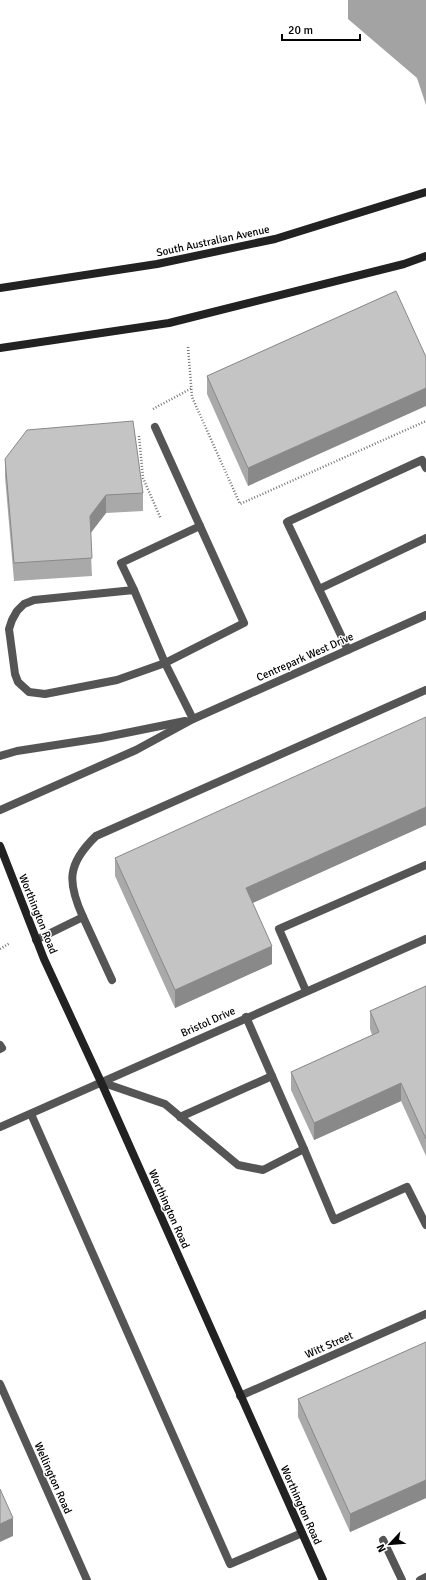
<svg xmlns="http://www.w3.org/2000/svg" width="426" height="1580" font-family="Signika,sans-serif">
	<style>
		.water { fill: #a3a3a3 }
		.lines { fill: none; stroke-linecap: round; stroke-linejoin: round }
		.path { stroke: #777; stroke-width: 2.5; stroke-dasharray: 1 2; stroke-linecap: butt }
		.lane { stroke: #555; stroke-width: 8 }
		.street { stroke: #555; stroke-width: 8 }
		.secondary { stroke: #222; stroke-width: 8 }
		.wall { fill: #a9a9a9 }
		.shaded-wall { fill: #898989 }
		.building { fill: #c4c4c4; stroke: #898989 }
		.labels { text-anchor: middle; dominant-baseline: central; stroke-width: 3; stroke-linejoin: round; paint-order: stroke }
		.street-label { font-size: 11px; fill: #000; stroke: #fff }
	</style>
	<rect width="100%" height="100%" fill="#fff"/>
	<!-- water -->
	<polygon class="water" points="348,0 426,0 426,105 417,78 348,19"/>
	<g class="lines">
		<!-- path -->
		<g class="path">
			<polyline points="188,347 192,397 240,504 426,421"/>
			<polyline points="153,409 192,388"/>
			<polyline points="139,436 143,478 161,519"/>
			<polyline points="0,949 10,943"/>
		</g>
		<!-- lane -->
		<g class="lane">
			<polyline points="155,427 244,623 165,663 134,590 34,600 24,604 17,611 12,620 9,629 15,674 18,682 29,692 45,694 117,680 165,663 193,719"/>
			<polyline points="319,589 426,538"/>
			<polyline points="134,590 121,563 200,526"/>
			<polyline points="348,650 287,522 422,460 426,468"/>
			<polyline points="83,917 112,980"/>
			<path d="M36 940 83 917C67 882 67 864 96 836L426 690"/>
			<polyline points="306,991 279,929 426,865"/>
			<polyline points="0,1045 2,1048 0,1049"/>
			<polyline points="101,1082 165,1104 238,1165 263,1170 304,1149 246,1017"/>
			<polyline points="31,1114 230,1564 302,1533"/>
			<polyline points="180,1117 272,1076"/>
			<polyline points="304,1149 334,1220 407,1187 426,1225"/>
			<polyline points="383,1540 402,1580"/>
			<polyline points="420,1580 426,1577"/>
		</g>
		<!-- street -->
		<g class="street">
			<polyline points="0,756 17,751 101,738 185,721"/>
			<polyline points="0,810 136,750 193,719 426,615"/>
			<polyline points="0,1127 426,939"/>
			<polyline points="0,1384 87,1580"/>
			<polyline points="240,1396 426,1314"/>
		</g>
		<!-- secondary -->
		<g class="secondary">
			<polyline points="0,288 157,264 275,239 426,192"/>
			<polyline points="0,348 169,323 404,264 426,256"/>
			<polyline points="0,846 44,959 101,1082 323,1580"/>
		</g>
	</g>
	<!-- wall -->
	<g class="wall">
		<polygon points="396,291 248,486 207,394 207,376"/>
		<polygon points="5,459 143,493 143,511 106,513 90,533 92,576 14,581 5,477"/>
		<polygon points="426,825 252,903 272,964 175,1008 115,876 115,858"/>
		<polygon points="426,986 426,1156 401,1101 314,1140 291,1090 291,1072 372,1035 370,1029 370,1011"/>
		<polygon points="426,1342 426,1498 350,1532 298,1417 298,1399"/>
	</g>
	<!-- shaded-wall -->
	<g class="shaded-wall">
		<polygon points="426,388 426,406 248,486 248,468"/>
		<polygon points="106,495 106,513 90,534 90,516"/>
		<polygon points="426,807 426,825 246,906 246,888"/>
		<polygon points="272,946 272,964 175,1008 175,990"/>
		<polygon points="401,1083 401,1101 314,1140 314,1123"/>
		<polygon points="426,1480 426,1498 350,1532 350,1514"/>
		<polygon points="13,1518 13,1536 0,1542 0,1524"/>
	</g>
	<!-- building -->
	<g class="building">
		<polygon points="396,291 426,357 426,388 248,468 207,376"/>
		<polygon points="133,421 143,493 106,495 90,516 92,558 14,563 5,459 27,430"/>
		<polygon points="426,717 426,807 246,888 272,946 175,990 115,858"/>
		<polygon points="426,986 426,1139 401,1083 314,1123 291,1072 379,1032 370,1011"/>
		<polygon points="426,1342 426,1480 350,1514 298,1399"/>
		<polygon points="0,1489 13,1518 0,1524"/>
	</g>
	<g class="labels">
		<!-- street labels -->
		<g class="street-label">
			<text transform="translate(213 241) rotate(-12)">South Australian Avenue</text>
			<text transform="translate(305 657) rotate(-24)">Centrepark West Drive</text>
			<text transform="translate(38 914) rotate(68)">Worthington Road</text>
			<text transform="translate(208 1022) rotate(-24)">Bristol Drive</text>
			<text transform="translate(169 1209) rotate(66)">Worthington Road</text>
			<text transform="translate(329 1345) rotate(-24)">Witt Street</text>
			<text transform="translate(53 1478) rotate(66)">Wellington Road</text>
			<text transform="translate(301 1505) rotate(66)">Worthington Road</text>
		</g>
	</g>
	<!-- north arrow -->
	<g transform="translate(390 1544) rotate(244)" stroke="#ffffff" stroke-width="3" paint-order="stroke">
	<path d="M0-3L7 15L0 10L-7 15Z" fill="#000000"/>
	<text y="-6" font-size="11" font-weight="bold" text-anchor="middle" fill="#000000">N</text>
	</g>
	<!-- scale -->
	<path d="M282 34v6h78v-6" fill="none" stroke="#000000" stroke-width="2"/>
	<text x="288" y="34" font-size="12" fill="#000000" stroke="#ffffff" stroke-width="3" paint-order="stroke">20 m</text>
</svg>
